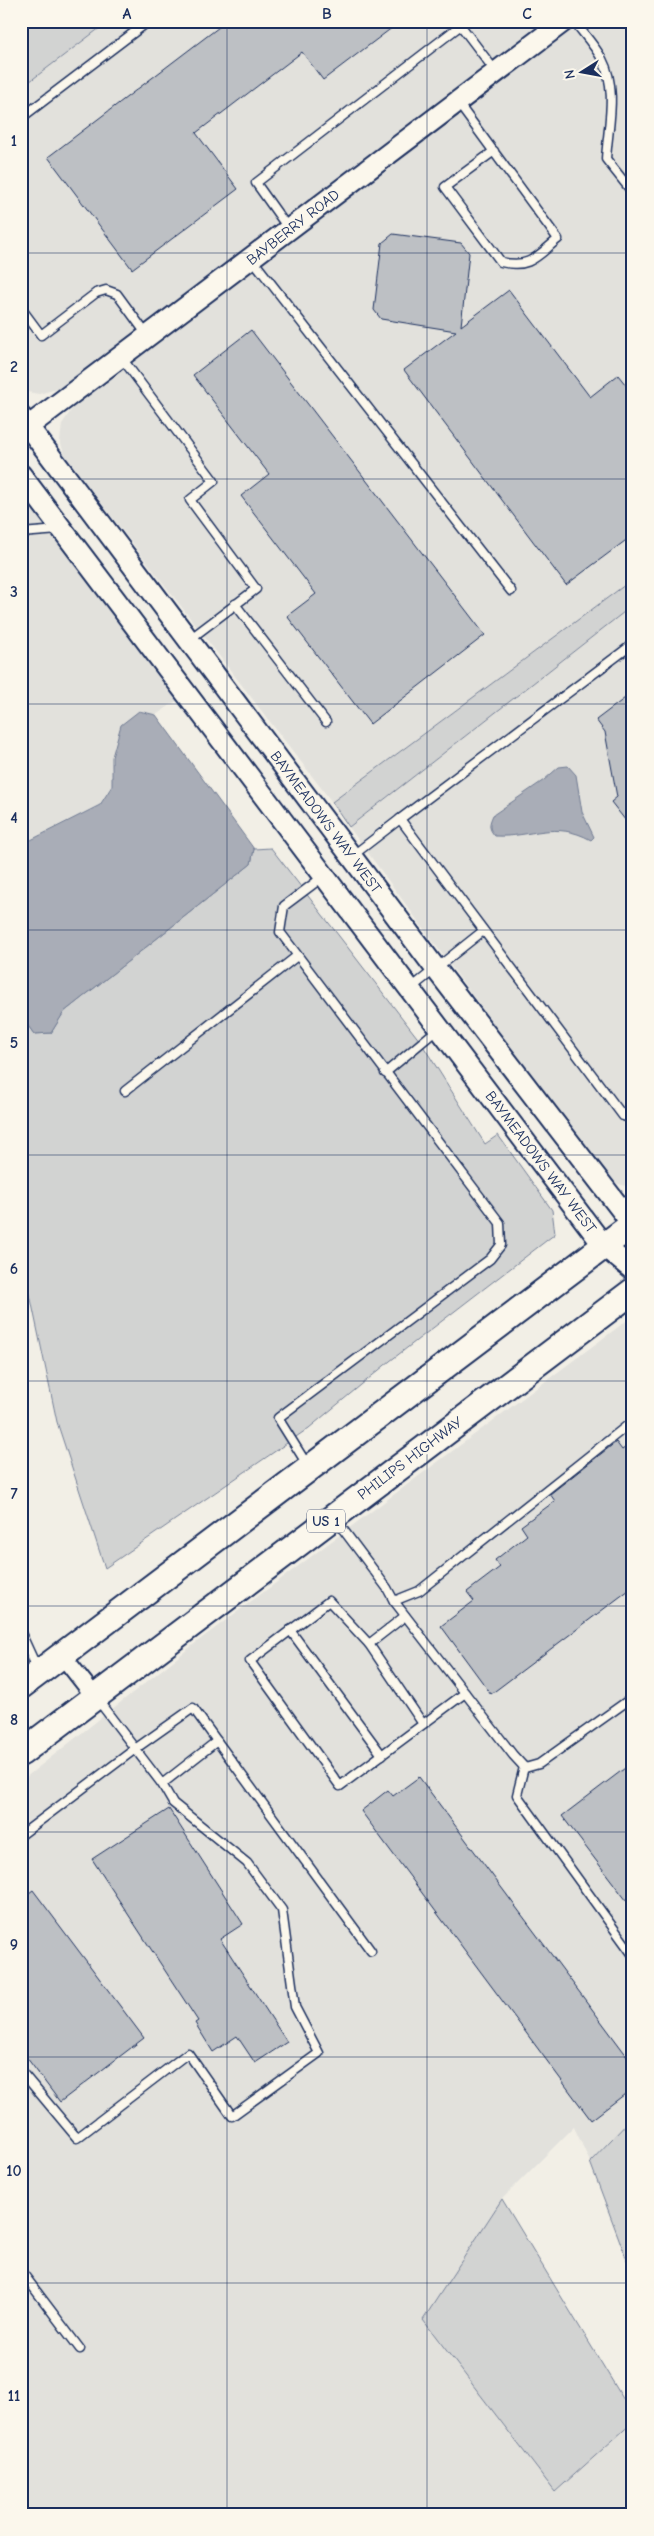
<svg xmlns="http://www.w3.org/2000/svg" width="654" height="2536" font-family="'Comic Neue',sans-serif">
	<style>
		.built { fill: #e2e1dc }
		.green { fill: #d2d3d2; stroke: #768198 }
		.water { fill: #a9adb7; stroke: #707b93 }
		.building { fill: #bdc0c4; stroke: #1b2f5e }
		.lines { fill: none; stroke-linecap: round; stroke-linejoin: round }
		.service-casing { stroke: #1b2f5e; stroke-width: 11 }
		.minor-casing { stroke: #1b2f5e; stroke-width: 20 }
		.tertiary-casing { stroke: #1b2f5e; stroke-width: 24 }
		.primary-casing { stroke: #1b2f5e; stroke-width: 29 }
		.service { stroke: #fbf7ec; stroke-width: 8 }
		.minor { stroke: #fbf7ec; stroke-width: 16 }
		.tertiary { stroke: #fbf7ec; stroke-width: 20 }
		.primary { stroke: #fbf7ec; stroke-width: 25 }
		.grid { fill: none; stroke: #1b2f5e; stroke-width: 1; stroke-opacity: 0.55 }
		.labels { text-anchor: middle; dominant-baseline: central; stroke-width: 5; stroke-linejoin: round; paint-order: stroke }
		.shield { fill: #fbf7ec; stroke: #5e6b89; stroke-width: 1 }
		.shield-label { font-size: 14px; font-weight: bold; fill: #1b2f5e }
		.street-label { font-size: 15px; fill: #1b2f5e; stroke: #fbf7ec }
		.neatline { fill: none; stroke: #1b2f5e; stroke-width: 2 }
		.grid-label { font-size: 16px; text-anchor: middle; font-weight: bold; fill: #1b2f5e }
	</style>
	<rect width="100%" height="100%" fill="#f2efe6"/>
	<filter id="ink" filterUnits="userSpaceOnUse"><feTurbulence type="fractalNoise" baseFrequency=".02" numOctaves="2"/><feDisplacementMap in="SourceGraphic" scale="10" xChannelSelector="R" yChannelSelector="G"/><feConvolveMatrix kernelMatrix="1 2 1 2 8 2 1 2 1" color-interpolation-filters="sRGB"/></filter>
	<g filter="url(#ink)">
		<!-- built -->
		<g class="built">
			<polygon points="109,21 547,21 60,388 39,394 21,391 21,88"/>
			<polygon points="582,21 633,21 633,579 332,802 65,456 60,441 62,424 76,403"/>
			<polygon points="21,494 178,700 156,715 139,711 111,769 112,786 100,805 21,845"/>
			<polygon points="633,605 633,1188 615,1183 605,1176 349,827"/>
			<polygon points="633,1316 633,2117 590,2162 574,2127 502,2199 423,2320 555,2492 633,2422 633,2515 21,2515 21,1781 202,1638"/>
		</g>
		<!-- green -->
		<g class="green">
			<polygon points="27,21 109,21 21,88 21,26"/>
			<polygon points="633,579 633,605 349,827 332,802"/>
			<polygon points="271,848 420,1041 485,1144 498,1135 552,1210 555,1234 390,1361 309,1428 105,1568 57,1422 21,1252 21,1016 34,1034 51,1033 64,1012 251,864 254,849"/>
			<polygon points="633,2117 633,2276 590,2162"/>
			<polygon points="502,2199 633,2415 633,2422 555,2492 423,2320"/>
		</g>
		<!-- water -->
		<g class="water">
			<polygon points="139,711 156,715 254,849 251,864 64,1012 51,1033 34,1034 21,1016 24,987 21,976 21,845 100,805 112,786 112,757 121,725"/>
			<path d="M568 766 576 775 582 812 594 837 591 840C555 820 531 838 495 836 488 828 489 824 493 815L544 780 559 767Z"/>
		</g>
		<!-- building -->
		<g class="building">
			<polygon points="227,21 401,21 323,80 302,52 196,133 238,189 132,269 48,157"/>
			<polygon points="393,234 461,243 469,253 461,326 509,290 590,397 618,375 633,394 633,535 566,585 404,370 456,331 381,319 374,310 382,243"/>
			<polygon points="251,330 485,635 370,724 287,616 316,594 241,496 269,474 193,375"/>
			<polygon points="633,692 633,830 611,802 617,797 605,732 596,720"/>
			<polygon points="616,1442 622,1450 633,1442 633,1587 491,1694 441,1626 474,1601 467,1592 500,1567 495,1560 527,1535 521,1526 555,1501 550,1494"/>
			<polygon points="633,1762 633,1909 562,1816"/>
			<polygon points="419,1777 633,2064 633,2088 591,2120 361,1811 388,1790 393,1796"/>
			<polygon points="169,1809 243,1924 220,1939 287,2042 255,2063 237,2036 213,2052 195,2023 198,2021 92,1859"/>
			<polygon points="33,1890 144,2038 60,2102 21,2050 21,1899"/>
		</g>
		<g class="lines">
			<!-- service casing -->
			<g class="service-casing">
				<g id="service">
					<path d="M574 21C583 33 595 46 602 59 618 89 608 126 606 159L633 193"/>
					<polyline points="458,22 496,72"/>
					<path d="M458 103 558 239C537 256 530 269 501 262L445 187 494 151"/>
					<polyline points="21,118 149,21"/>
					<polyline points="288,228 256,183 461,25"/>
					<polyline points="252,259 511,591"/>
					<polyline points="21,308 41,335 96,293 106,290 117,294 147,335"/>
					<polyline points="121,357 214,481 190,500 256,589 190,639"/>
					<polyline points="21,533 59,530"/>
					<polyline points="235,604 326,722"/>
					<polyline points="633,644 400,819 623,1116 633,1119"/>
					<polyline points="352,856 400,819"/>
					<polyline points="410,989 483,931"/>
					<polyline points="385,1073 439,1028"/>
					<polyline points="125,1091 297,956"/>
					<polyline points="308,1466 278,1418 490,1259 501,1245 500,1223 280,932 284,906 324,876"/>
					<polyline points="336,1520 387,1588 394,1601 419,1591 633,1421"/>
					<polyline points="394,1601 513,1755 525,1768 539,1764 633,1697"/>
					<polyline points="405,1616 369,1644 329,1601 250,1661 340,1786 465,1693"/>
					<polyline points="290,1630 382,1755"/>
					<polyline points="21,1633 37,1668"/>
					<polyline points="369,1644 423,1724"/>
					<polyline points="97,1699 162,1784 217,1741 371,1951"/>
					<polyline points="524,1767 517,1795 633,1955"/>
					<polyline points="21,1835 135,1749 193,1708 217,1741"/>
					<polyline points="21,2071 77,2138 188,2053 232,2116 319,2053 295,2007 282,1910 247,1863 173,1803 162,1784"/>
					<polyline points="21,2271 80,2349"/>
				</g>
			</g>
			<!-- minor casing -->
			<g class="minor-casing">
				<polyline id="minor" points="62,1655 95,1697"/>
			</g>
			<!-- tertiary casing -->
			<g class="tertiary-casing">
				<g id="tertiary">
					<polyline points="21,417 436,969 633,1225"/>
					<polyline points="21,432 564,21"/>
					<polyline points="21,475 604,1246 633,1270"/>
				</g>
			</g>
			<!-- primary casing -->
			<g class="primary-casing">
				<g id="primary">
					<polyline points="21,1686 633,1224"/>
					<polyline points="21,1753 633,1291"/>
				</g>
			</g>
			<!-- service -->
			<use href="#service" class="service"/>
			<!-- minor -->
			<use href="#minor" class="minor"/>
			<!-- tertiary -->
			<use href="#tertiary" class="tertiary"/>
			<!-- primary -->
			<use href="#primary" class="primary"/>
		</g>
	</g>
	<!-- grid -->
	<path class="grid" d="M227 21V2515M427 21V2515M21 253H633M21 479H633M21 704H633M21 930H633M21 1155H633M21 1381H633M21 1606H633M21 1832H633M21 2057H633M21 2283H633"/>
	<g class="labels">
		<!-- shield labels -->
		<rect class="shield" x="307" y="1509.5" width="38" height="23" rx="4"/>
		<g class="shield-label">
			<text x="326" y="1521">US 1</text>
		</g>
		<!-- street labels -->
		<g class="street-label">
			<text transform="translate(293 227) rotate(-38)">BAYBERRY ROAD</text>
			<text transform="translate(326 822) rotate(53)">BAYMEADOWS WAY WEST</text>
			<text transform="translate(541 1162) rotate(53)">BAYMEADOWS WAY WEST</text>
			<text transform="translate(410 1458) rotate(-37)">PHILIPS HIGHWAY</text>
		</g>
	</g>
	<!-- margin -->
	<rect width="654" height="2536" fill="none" stroke="#fbf7ec" stroke-width="55"/>
	<!-- north arrow -->
	<g transform="translate(582 72) rotate(259)" stroke="#fbf7ec" stroke-width="4" paint-order="stroke">
	<path d="M0-4L9 19L0 12L-9 19Z" fill="#1b2f5e"/>
	<text y="-8" font-size="14" font-weight="bold" text-anchor="middle" fill="#1b2f5e">N</text>
	</g>
	<rect x="28" y="28" width="598" height="2480" class="neatline"/>
	<g class="grid-label">
		<text x="127" y="19">A</text>
		<text x="327" y="19">B</text>
		<text x="527" y="19">C</text>
		<text x="14" y="146">1</text>
		<text x="14" y="372">2</text>
		<text x="14" y="597">3</text>
		<text x="14" y="823">4</text>
		<text x="14" y="1048">5</text>
		<text x="14" y="1274">6</text>
		<text x="14" y="1499">7</text>
		<text x="14" y="1725">8</text>
		<text x="14" y="1950">9</text>
		<text x="14" y="2176">10</text>
		<text x="14" y="2401">11</text>
	</g>
</svg>
